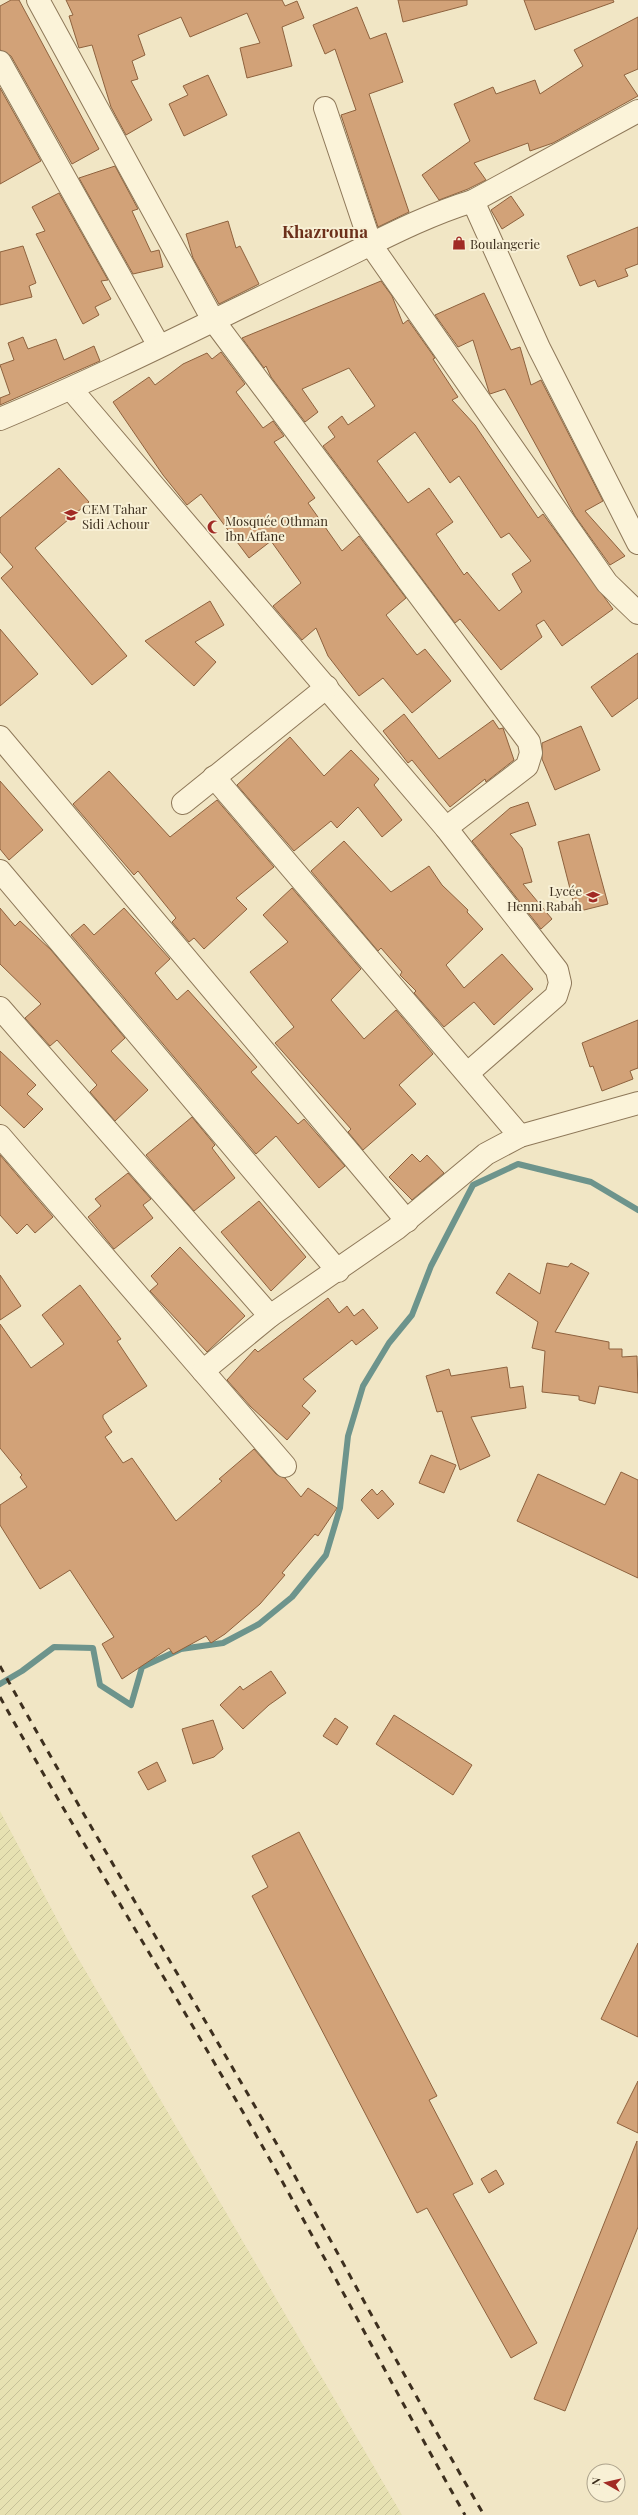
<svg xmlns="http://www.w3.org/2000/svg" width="638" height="2515" font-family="'Playfair Display',serif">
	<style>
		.farmland { fill: url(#farmland-furrows) }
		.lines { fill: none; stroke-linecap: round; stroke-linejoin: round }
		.stream { stroke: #6d948c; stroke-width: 6 }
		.building { fill: #d2a278; stroke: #8e623e; fill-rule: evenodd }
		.street-casing { stroke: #8e7859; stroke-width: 24 }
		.street { stroke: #fbf3d9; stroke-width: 22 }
		.rail { stroke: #3d2f1e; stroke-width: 3; stroke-dasharray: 7 7; stroke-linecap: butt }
		.labels { text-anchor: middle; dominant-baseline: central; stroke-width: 4; stroke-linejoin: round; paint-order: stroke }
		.poi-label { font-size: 13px; fill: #3d2f1e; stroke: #f8f0d5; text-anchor: start }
		.district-label { font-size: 17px; font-weight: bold; fill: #6c301b; stroke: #f8f0d5 }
	</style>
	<defs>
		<pattern id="farmland-furrows" width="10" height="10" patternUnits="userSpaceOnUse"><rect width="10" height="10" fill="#e7e1b2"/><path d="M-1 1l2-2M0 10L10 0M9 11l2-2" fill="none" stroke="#c7c199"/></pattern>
	</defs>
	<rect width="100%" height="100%" fill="#f1e6c5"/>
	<!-- farmland -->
	<polygon class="farmland" points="0,1811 71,1946 402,2515 0,2515"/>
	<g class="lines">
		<!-- stream -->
		<polyline class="stream" points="0,1684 22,1671 54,1647 93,1648 100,1685 131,1705 142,1667 181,1649 223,1643 259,1624 292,1597 326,1555 340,1508 348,1436 363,1386 389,1343 412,1315 431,1266 473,1185 518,1164 591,1182 638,1210"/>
	</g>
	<!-- building -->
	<g class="building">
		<polygon points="11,0 19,0 99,149 72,164 11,56 0,50 0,6"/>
		<polygon points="66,0 282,0 285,6 297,1 304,18 282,27 292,66 247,78 240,48 260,43 247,13 190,37 181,17 138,35 145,55 132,61 138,79 131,81 152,120 126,135 111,107 92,45 79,48 69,16 73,15"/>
		<polygon points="398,0 467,0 467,5 403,22"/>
		<polygon points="524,0 613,0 614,2 535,30"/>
		<polygon points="357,7 370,39 386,33 403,82 369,94 409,212 378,227 341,115 356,110 335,49 325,54 313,25"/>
		<polygon points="638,17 638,69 624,75 638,96 553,143 530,151 528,143 474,163 486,180 468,189 439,200 422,175 470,141 454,104 493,87 496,94 535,80 540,94 583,66 574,50"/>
		<polygon points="208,75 227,115 184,136 169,104 188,95 183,86"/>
		<polygon points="0,88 41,161 0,184"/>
		<polygon points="115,166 138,209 132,211 151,252 159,250 163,267 133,274 79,178"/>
		<polygon points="59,193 108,280 101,281 111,299 95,307 99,315 83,324 36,234 45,231 32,207"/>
		<polygon points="511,196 524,215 502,229 491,210"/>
		<polygon points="228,221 236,248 240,246 259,284 219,304 193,258 186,234"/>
		<polygon points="638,227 638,264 625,269 628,276 598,287 595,280 580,286 567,256"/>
		<polygon points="23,246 36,283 29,286 32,297 0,305 0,252"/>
		<path d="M381 281 392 296 403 324 408 320 435 358 433 359 458 397 452 400 475 425 538 518 543 514 613 609 562 646 544 620 536 625 542 637 501 670 460 619 455 623 323 446 335 437 328 427 342 416 348 425 375 406 349 368 302 389 318 412 305 422 271 377 266 366 264 368 242 338ZM415 432 450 483 459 476 501 538 509 533 531 561 512 574 522 592 499 611 467 572 464 575 436 534 453 522 429 488 408 503 377 461Z"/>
		<polygon points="484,293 511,350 520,347 531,385 541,380 603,501 585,511 625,556 610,565 575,516 505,389 490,394 489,392 473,340 458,347 435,315"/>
		<polygon points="23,337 28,349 56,339 64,360 94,346 100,361 0,405 0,398 10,394 0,365 14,360 8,343"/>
		<polygon points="221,352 245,384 236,392 263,428 273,421 284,436 274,442 315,498 308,503 342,551 359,536 406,598 386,615 417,655 425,649 451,681 412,713 383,678 359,696 328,656 316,628 302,640 273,606 301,583 271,541 249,558 201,494 187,505 163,475 113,402 149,377 155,385 183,364 207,353 212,359"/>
		<polygon points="59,468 89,502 35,548 127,656 92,685 1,578 13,567 0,552 0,518"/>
		<polygon points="210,601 224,625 195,642 216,662 194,686 145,641"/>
		<polygon points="0,629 38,674 0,706"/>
		<polygon points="638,653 638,698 612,717 591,687"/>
		<polygon points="404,714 439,759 493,720 499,729 503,728 514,760 486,782 485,779 450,807 412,760 408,763 383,731"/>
		<polygon points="581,726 600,770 555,790 542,759 542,743"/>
		<polygon points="290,737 324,776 351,750 379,779 374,785 402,820 382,837 358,807 337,828 331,821 294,851 237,785"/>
		<polygon points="109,771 170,837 217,800 274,867 236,898 247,909 204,949 194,938 189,942 172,922 176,918 138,871 134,875 73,804"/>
		<polygon points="0,781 43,830 9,860 0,849"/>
		<polygon points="528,802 536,825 510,834 522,848 532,882 523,884 552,919 541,929 472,841 510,808"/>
		<polygon points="589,834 608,904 576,912 558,842"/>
		<polygon points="344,841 391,892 429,866 442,885 468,910 467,912 483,929 446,965 464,988 502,954 533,989 494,1025 474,1002 444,1027 414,993 416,991 400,975 402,972 381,948 378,951 311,871"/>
		<polygon points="292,888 361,969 331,1000 364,1039 396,1010 433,1054 399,1085 416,1104 363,1150 348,1132 351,1129 275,1043 294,1027 250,972 288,942 263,915"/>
		<polygon points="0,908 15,926 20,921 51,950 125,1038 111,1051 148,1090 115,1121 90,1092 97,1085 57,1040 50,1046 25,1018 41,1004 0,964"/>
		<polygon points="124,908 170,959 155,973 177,1000 188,990 257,1067 251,1072 298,1124 304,1119 345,1166 319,1188 276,1136 256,1154 71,935 84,924 94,935"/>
		<polygon points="638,1020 638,1068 630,1071 633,1079 602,1091 593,1066 590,1067 582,1043"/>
		<polygon points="0,1051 36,1085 27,1094 43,1109 24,1128 0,1105"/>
		<polygon points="192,1117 215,1145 212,1148 235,1178 194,1211 146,1155"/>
		<polygon points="412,1154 420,1162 427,1155 444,1173 412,1200 389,1177"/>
		<polygon points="0,1155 53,1217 35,1233 27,1224 17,1234 0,1215"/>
		<polygon points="128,1173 151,1199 143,1205 153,1218 114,1249 88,1217 101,1206 95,1199"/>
		<polygon points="259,1201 306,1257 271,1291 221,1232"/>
		<polygon points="180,1247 245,1316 207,1352 150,1291 158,1284 151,1276"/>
		<polygon points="547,1263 568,1267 571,1263 589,1273 555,1332 609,1342 609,1349 622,1349 622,1357 637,1356 638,1393 599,1386 595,1404 579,1400 579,1396 542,1392 545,1351 532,1348 538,1322 496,1293 509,1273 540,1294"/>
		<polygon points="0,1275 21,1306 0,1320"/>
		<polygon points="80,1285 121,1339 117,1341 147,1386 103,1415 103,1418 112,1432 105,1437 123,1463 132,1458 176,1521 222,1481 219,1479 254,1449 276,1474 285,1478 301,1497 308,1488 337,1508 318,1536 315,1534 282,1573 285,1575 260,1604 225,1634 211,1643 206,1636 173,1654 169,1648 122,1679 102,1644 114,1637 70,1570 40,1589 0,1525 0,1505 27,1487 20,1477 22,1475 0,1448 0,1324 31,1368 64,1344 42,1315"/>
		<polygon points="328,1298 339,1313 347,1306 354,1316 363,1309 378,1328 356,1345 352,1340 303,1379 316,1391 302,1406 310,1413 287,1440 251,1407 227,1380 255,1349 258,1352"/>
		<polygon points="507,1367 510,1388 523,1386 526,1408 471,1417 490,1456 460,1470 442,1411 437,1412 426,1376 449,1369 451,1376"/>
		<polygon points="431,1455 456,1465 444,1493 419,1483"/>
		<polygon points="621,1472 638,1480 638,1578 517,1521 538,1474 605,1505"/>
		<polygon points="372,1489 377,1495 382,1490 394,1504 378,1519 361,1500"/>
		<polygon points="271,1671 286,1693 269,1705 243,1729 220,1705 240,1686 243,1690"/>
		<polygon points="394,1715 472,1765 453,1795 376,1744"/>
		<polygon points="335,1718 348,1727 337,1745 323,1736"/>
		<polygon points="213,1720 223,1749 214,1757 193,1764 182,1729"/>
		<polygon points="157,1762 166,1781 148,1790 138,1772"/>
		<polygon points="299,1832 437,2096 429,2100 473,2184 453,2194 537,2343 511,2358 427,2208 417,2213 252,1896 268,1887 252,1856"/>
		<polygon points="638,1943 638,2037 601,2019"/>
		<polygon points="638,2081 638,2133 617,2123"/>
		<polygon points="637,2141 638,2227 565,2411 534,2399"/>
		<polygon points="496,2170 504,2184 489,2193 481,2179"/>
	</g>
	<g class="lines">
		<!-- street casing -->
		<g class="street-casing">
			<g id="street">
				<polyline points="38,0 213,320 529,742 531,753 527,766 446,828"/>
				<polyline points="0,62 159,346"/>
				<polyline points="325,108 371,245 607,583 638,613"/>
				<polyline points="473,201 539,348 638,543"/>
				<polyline points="71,389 446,828 557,970 560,983 556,996 468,1073"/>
				<path d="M0 419C108 374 213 320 318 270 369 246 420 217 473 201L638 111"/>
				<polyline points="0,737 407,1221"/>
				<polyline points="214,777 520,1136"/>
				<polyline points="183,803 327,687"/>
				<polyline points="0,871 338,1271"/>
				<polyline points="0,1008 270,1316"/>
				<polyline points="0,1136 203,1371"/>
				<polyline points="285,1466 203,1371 270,1316 396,1229 486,1154 520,1136 638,1103"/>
			</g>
		</g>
		<!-- street -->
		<use href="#street" class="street"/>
		<!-- rail -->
		<g class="rail">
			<path d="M0 1666C87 1824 181 1978 271 2134 343 2260 410 2389 484 2515"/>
			<path d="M0 1697C83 1847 175 1992 260 2142 330 2265 395 2392 465 2515"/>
		</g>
	</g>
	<!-- icons -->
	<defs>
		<g id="shop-bare" transform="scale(1.08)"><path d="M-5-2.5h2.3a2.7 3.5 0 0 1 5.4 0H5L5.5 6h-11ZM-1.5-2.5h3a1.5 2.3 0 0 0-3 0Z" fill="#a12b25" stroke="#f8f0d5" stroke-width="2.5" paint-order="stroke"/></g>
		<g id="school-bare" transform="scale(1.08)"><path d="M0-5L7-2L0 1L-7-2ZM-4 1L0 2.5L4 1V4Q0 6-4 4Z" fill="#a12b25" stroke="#f8f0d5" stroke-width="2.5" paint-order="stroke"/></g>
		<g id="mosque-bare" transform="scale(1.08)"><path d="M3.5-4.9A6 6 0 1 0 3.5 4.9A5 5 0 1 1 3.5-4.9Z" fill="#a12b25" stroke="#f8f0d5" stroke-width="2.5" paint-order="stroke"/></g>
	</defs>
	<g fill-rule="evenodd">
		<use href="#shop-bare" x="459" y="243"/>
		<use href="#school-bare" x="71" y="515"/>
		<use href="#mosque-bare" x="214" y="527"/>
		<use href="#school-bare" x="593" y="897"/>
	</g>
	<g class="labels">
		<!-- poi labels -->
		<g class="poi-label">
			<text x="470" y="243">Boulangerie</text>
			<text x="82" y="508">CEM Tahar<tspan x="82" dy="15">Sidi Achour</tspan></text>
			<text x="225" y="520">Mosquée Othman<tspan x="225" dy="15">Ibn Affane</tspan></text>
			<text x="582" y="890" text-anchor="end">Lycée<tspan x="582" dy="15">Henni Rabah</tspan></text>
		</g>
		<!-- district labels -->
		<g class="district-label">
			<text x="325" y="231">Khazrouna</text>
		</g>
	</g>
	<!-- north arrow -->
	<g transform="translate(606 2483) rotate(278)"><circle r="19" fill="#f8f0d5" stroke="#ada38c"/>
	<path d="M0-3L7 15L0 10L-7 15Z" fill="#a12b25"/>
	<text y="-6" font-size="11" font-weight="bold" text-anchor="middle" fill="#3d2f1e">N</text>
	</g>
</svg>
